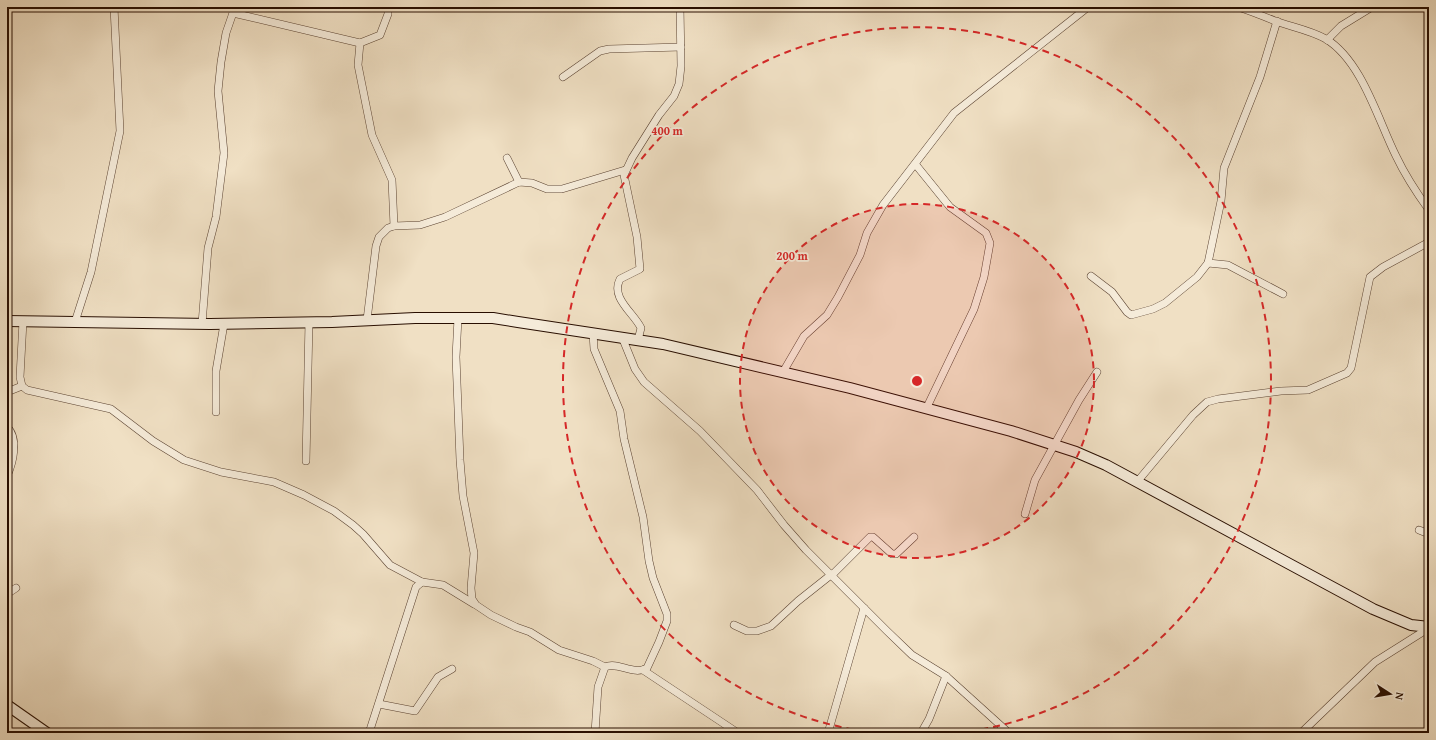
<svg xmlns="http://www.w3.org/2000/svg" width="1436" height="740" font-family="'Gentium Book Plus',serif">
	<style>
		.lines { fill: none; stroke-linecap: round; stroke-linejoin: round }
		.minor-casing { stroke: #5a4231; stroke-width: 8 }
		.secondary-casing { stroke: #280e00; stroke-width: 12 }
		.minor { stroke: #f5ebd9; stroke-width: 7 }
		.secondary { stroke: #f5ebd9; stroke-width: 10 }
		.ring { fill: none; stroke: #d62828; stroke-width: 2; stroke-dasharray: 7 5 }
		.centre { fill: #d62828; stroke: #f5ebd9; stroke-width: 2 }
		.ring-label { font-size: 12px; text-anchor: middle; font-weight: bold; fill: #d62828; stroke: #f5ebd9; stroke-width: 3.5; stroke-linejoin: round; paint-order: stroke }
	</style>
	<rect width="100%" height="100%" fill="#f0e0c4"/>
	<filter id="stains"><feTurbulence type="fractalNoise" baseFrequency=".005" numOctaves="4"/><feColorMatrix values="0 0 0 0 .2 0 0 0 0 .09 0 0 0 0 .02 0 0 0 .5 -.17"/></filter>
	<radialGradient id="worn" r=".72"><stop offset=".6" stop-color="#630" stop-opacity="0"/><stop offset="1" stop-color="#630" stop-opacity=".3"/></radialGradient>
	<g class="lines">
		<!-- minor casing -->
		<g class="minor-casing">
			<g id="minor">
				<path d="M1238 7C1250 11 1263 16 1275 21 1292 27 1310 30 1326 39 1362 61 1378 120 1396 156 1405 175 1416 192 1429 210"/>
				<polyline points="233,13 360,43 380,35 388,14 388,7"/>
				<polyline points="1327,40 1341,26 1372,7"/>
				<polyline points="360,43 358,65 372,135 392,180 394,226"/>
				<polyline points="563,77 600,51 609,49 681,47"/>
				<polyline points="507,158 519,182"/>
				<polyline points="916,165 950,207 986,233 990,243 984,277 974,309 927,407"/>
				<polyline points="1208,263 1228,265 1283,294"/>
				<polyline points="1091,276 1112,292 1127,312 1131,315 1153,309 1165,303 1197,277 1208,263 1221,201 1224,168 1260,77 1277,21"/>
				<polyline points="458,318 456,357 460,460 463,496 474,553 471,588 472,599 476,605 491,615 516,627 530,632 559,650 593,661 605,667"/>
				<polyline points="367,320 376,246 379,237 388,228 394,226 420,225 445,217 519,182 532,183 547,189 562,189 625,170"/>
				<polyline points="23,321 20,377 22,386 27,390 111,409 153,441 184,460 221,472 274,482 304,495 334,511 353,525 363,534 390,565 422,582"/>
				<polyline points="75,322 91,272 120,131 114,7"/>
				<polyline points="202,324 208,248 216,217 224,153 218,91 221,62 226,33 235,7"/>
				<path d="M593 333 594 349 620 411 624 439 643 517 649 561 653 578 667 614V621L659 642 647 668C633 676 618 661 605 667L598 687 595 733"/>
				<polyline points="622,337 635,369 644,382 700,431 757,490 784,525 806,550 887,631 912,655 946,676 1009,733"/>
				<path d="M638 340 641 328C634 313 610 298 620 279L640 269 637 237 624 175 632 158 659 115 674 96 679 84 681 66 680 7"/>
				<polyline points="783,372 804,336 827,315 838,297 860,255 867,233 883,205 954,113 1088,7"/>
				<polyline points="7,392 22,386"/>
				<polyline points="216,412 216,371 224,324"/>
				<path d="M7 427C19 438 13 463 7 476"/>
				<polyline points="306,461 309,322"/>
				<polyline points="1137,482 1193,415 1207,402 1218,399 1281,391 1308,390 1347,373 1351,368 1370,277 1383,267 1429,242"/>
				<polyline points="1025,514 1035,480 1079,400 1097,372"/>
				<polyline points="1419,530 1429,534"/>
				<polyline points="832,575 870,537 873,537 892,554 896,554 914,537"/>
				<polyline points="7,594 16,588"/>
				<polyline points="734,625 747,631 757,631 771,626 798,601 832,574"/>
				<polyline points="643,670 738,733"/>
				<polyline points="379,704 415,711 438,677 452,669"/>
				<polyline points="369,733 416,587 422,582 443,585 474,604"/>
				<polyline points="828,733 864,608"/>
				<polyline points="921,733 929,719 946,676"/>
				<polyline points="1301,733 1375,662 1429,628"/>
			</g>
		</g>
		<!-- secondary casing -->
		<g class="secondary-casing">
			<g id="secondary">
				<polyline points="7,321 210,324 332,322 415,318 493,318 518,322 663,344 850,388 1011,431 1076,452 1106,465 1373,609 1411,625 1429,627"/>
				<polyline points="7,705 47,733"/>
			</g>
		</g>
		<!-- minor -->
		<use href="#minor" class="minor"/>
		<!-- secondary -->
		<use href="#secondary" class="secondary"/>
	</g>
	<!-- distance rings -->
	<circle cx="917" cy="381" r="177" fill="#d62828" fill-opacity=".12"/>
	<g class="ring">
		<circle cx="917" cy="381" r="177"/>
		<path d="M877 733A354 354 0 1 1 957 733"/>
	</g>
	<circle cx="917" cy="381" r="6" class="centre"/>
	<g class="ring-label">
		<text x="667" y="135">400 m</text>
		<text x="792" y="260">200 m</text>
	</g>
	<!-- margin -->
	<rect width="1436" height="740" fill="none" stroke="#f0e0c4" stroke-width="24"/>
	<rect x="8" y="8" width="1420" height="724" fill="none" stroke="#280e00" stroke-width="2"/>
	<rect x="12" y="12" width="1412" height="716" fill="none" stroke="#280e00"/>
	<!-- north arrow -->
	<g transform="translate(1390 694) rotate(102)" stroke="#f5ebd9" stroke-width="3" paint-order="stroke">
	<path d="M0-3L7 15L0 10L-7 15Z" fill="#280e00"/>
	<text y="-6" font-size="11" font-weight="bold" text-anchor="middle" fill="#280e00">N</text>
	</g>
	<rect width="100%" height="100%" filter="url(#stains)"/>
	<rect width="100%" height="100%" fill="url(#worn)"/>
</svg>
